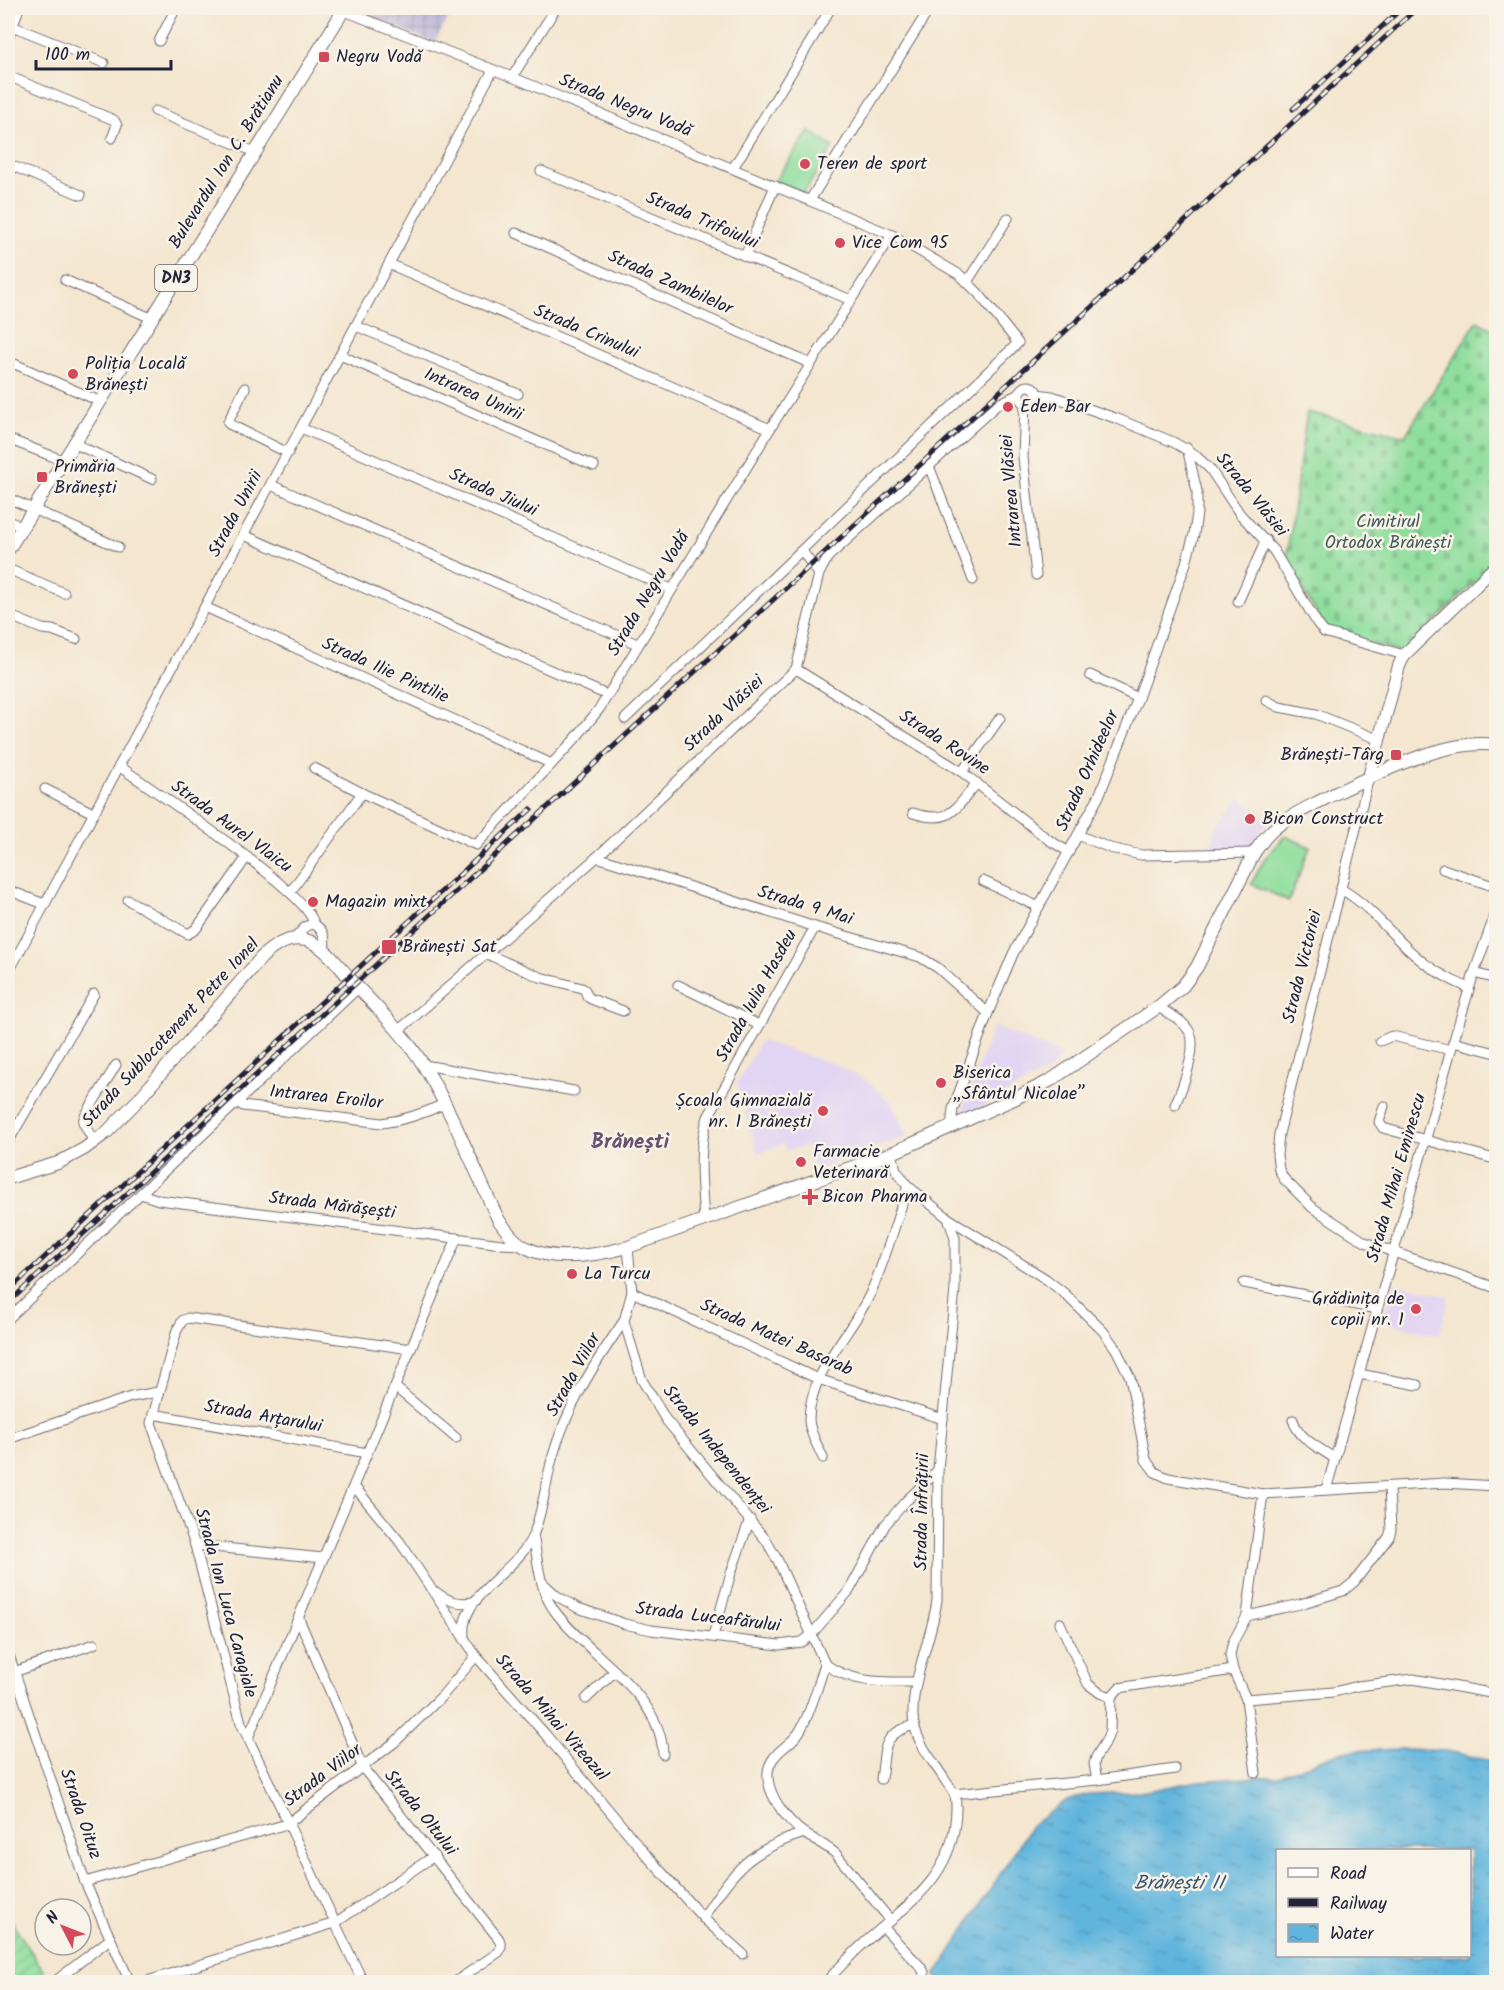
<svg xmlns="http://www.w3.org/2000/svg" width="1504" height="1990" font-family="Kalam,sans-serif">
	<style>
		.built { fill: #e2d4f3 }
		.industrial { fill: url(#industrial-grid) }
		.green { fill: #8fde9d; stroke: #58806c; stroke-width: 1.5 }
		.cemetery { fill: url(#cemetery-stones); stroke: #58806c; stroke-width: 1.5 }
		.garden { fill: url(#garden-furrows); stroke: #58806c; stroke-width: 1.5 }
		.water { fill: url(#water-ripples); stroke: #426c8c; stroke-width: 1.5; fill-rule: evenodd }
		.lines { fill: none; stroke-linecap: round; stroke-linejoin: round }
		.minor-casing { stroke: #6c676f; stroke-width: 11 }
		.major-casing { stroke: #6c676f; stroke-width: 14 }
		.minor { stroke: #fff; stroke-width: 9 }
		.major { stroke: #fff; stroke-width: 12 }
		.rail-casing { stroke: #22223b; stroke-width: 5 }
		.rail { stroke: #f7f3e8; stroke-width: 3; stroke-dasharray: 9; stroke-linecap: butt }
		.poi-dot { fill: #d1495b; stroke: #f7f3e8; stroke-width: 2 }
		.labels { text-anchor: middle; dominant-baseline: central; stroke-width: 5; stroke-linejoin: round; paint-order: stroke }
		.shield { fill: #f7f3e8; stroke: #62616f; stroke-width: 1.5 }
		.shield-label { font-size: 16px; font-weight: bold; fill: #22223b }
		.poi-label { font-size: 18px; fill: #22223b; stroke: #f7f3e8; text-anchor: start }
		.street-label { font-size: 18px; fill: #22223b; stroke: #f7f3e8 }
		.park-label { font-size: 18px; fill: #435a58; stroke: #f7f3e8 }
		.water-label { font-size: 20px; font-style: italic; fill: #385574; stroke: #f7f3e8 }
		.quarter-label { font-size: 21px; font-weight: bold; fill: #695270; stroke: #f7f3e8 }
	</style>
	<defs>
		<pattern id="industrial-grid" width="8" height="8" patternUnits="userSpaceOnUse" patternTransform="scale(1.5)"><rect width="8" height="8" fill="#c5c0da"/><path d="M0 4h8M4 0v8" fill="none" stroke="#a9a5bc"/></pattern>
		<pattern id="cemetery-stones" width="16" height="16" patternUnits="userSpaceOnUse" patternTransform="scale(1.5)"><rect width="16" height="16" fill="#8fde9d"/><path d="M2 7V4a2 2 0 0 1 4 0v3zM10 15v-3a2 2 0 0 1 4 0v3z" fill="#7bbe88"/></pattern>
		<pattern id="garden-furrows" width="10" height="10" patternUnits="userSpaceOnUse" patternTransform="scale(1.5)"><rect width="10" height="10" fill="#8fde9d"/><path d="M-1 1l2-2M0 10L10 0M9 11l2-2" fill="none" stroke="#7bbe88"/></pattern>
		<pattern id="water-ripples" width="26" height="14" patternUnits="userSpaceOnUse" patternTransform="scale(1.5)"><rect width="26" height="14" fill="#61b5dd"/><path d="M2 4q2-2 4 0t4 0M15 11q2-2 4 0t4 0" fill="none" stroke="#5093b4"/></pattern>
	</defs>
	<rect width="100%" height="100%" fill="#f7f3e8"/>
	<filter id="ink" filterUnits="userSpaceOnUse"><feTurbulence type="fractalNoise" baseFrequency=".0167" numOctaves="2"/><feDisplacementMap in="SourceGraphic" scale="12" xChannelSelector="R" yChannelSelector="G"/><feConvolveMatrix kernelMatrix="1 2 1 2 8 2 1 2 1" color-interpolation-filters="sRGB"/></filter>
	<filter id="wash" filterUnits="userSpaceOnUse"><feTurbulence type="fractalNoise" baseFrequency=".008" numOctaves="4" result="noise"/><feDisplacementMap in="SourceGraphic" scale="24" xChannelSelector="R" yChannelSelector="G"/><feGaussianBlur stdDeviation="1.35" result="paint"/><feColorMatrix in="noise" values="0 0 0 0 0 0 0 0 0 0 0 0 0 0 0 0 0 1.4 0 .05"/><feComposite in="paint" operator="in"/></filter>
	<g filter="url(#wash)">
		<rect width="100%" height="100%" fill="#f4e6cf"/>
		<!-- built -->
		<g class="built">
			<polygon points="1240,798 1268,820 1246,852 1209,850 1216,829"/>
			<polygon points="993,1026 1061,1054 1052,1068 972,1112 963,1110"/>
			<polygon points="760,1041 830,1063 863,1078 891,1102 908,1136 815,1170 807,1145 786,1151 783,1144 758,1153 737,1084"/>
			<polygon points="1394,1282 1449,1297 1439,1336 1383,1321"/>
		</g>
		<!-- industrial -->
		<polygon class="industrial" points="353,8 454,8 434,43 353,9"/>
		<!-- green -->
		<g class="green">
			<polygon points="809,131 833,147 804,193 775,181"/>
			<polygon points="1285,836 1310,847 1289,901 1251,884 1265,858"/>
		</g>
		<!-- cemetery -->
		<polygon class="cemetery" points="1477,321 1496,331 1496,561 1403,653 1327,631 1286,561 1307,412 1405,436"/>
		<!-- garden -->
		<polygon class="garden" points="8,1916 51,1982 8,1982"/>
		<!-- water -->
		<path class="water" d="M1405 1749 1448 1751 1496 1762V1982H940L935 1976 1031 1826 1067 1800 1088 1794 1141 1792 1198 1781 1278 1776 1344 1751ZM1278 1850H1470V1956H1278Z"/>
	</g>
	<g filter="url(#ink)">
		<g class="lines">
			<!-- minor casing -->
			<g class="minor-casing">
				<g id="minor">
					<polyline points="337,8 512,77 892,235 960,275 979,294 1018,343 625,719"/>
					<polyline points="12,26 104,63"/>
					<polyline points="8,39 19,8"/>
					<polyline points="159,41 176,8"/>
					<polyline points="8,76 114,120 117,125 112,138"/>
					<polyline points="512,77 556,8"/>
					<polyline points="155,111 255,152"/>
					<polyline points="8,164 81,195"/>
					<polyline points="733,168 831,8"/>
					<polyline points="541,171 851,300"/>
					<polyline points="810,200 930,8"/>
					<polyline points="516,233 811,364"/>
					<polyline points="745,256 775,186"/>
					<polyline points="389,264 770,429"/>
					<polyline points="65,280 151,318"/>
					<polyline points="967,282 1008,218"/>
					<polyline points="356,326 518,394"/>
					<polyline points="340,355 594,466"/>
					<polyline points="8,361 99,401"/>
					<circle cx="1028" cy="395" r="9"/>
					<polyline points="245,388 228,422 229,424 288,453"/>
					<polyline points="1037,394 1052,396 1118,419 1173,442 1194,454 1210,469 1240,514 1274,551 1317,623 1324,632 1404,655"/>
					<polyline points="1025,404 1023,457 1036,575"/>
					<polyline points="301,428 671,589"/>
					<polyline points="8,439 62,460"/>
					<polyline points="73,443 152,479"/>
					<polyline points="929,466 973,580"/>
					<polyline points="271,485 637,644"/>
					<polyline points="8,498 118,547"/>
					<polyline points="8,521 22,527"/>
					<polyline points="244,535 607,695"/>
					<polyline points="802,551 819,574"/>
					<polyline points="8,569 64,593"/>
					<polyline points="1238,602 1266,540"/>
					<polyline points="205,607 552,764"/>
					<polyline points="8,615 42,629 52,630 76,639"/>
					<polyline points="796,669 962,772 1049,840 1069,852"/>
					<polyline points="1090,675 1138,698"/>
					<polyline points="1266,700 1279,707 1316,714 1380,740"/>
					<path d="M119 766C152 790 309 892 314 924"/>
					<polyline points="314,768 362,793 476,845 575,739 600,708 770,429 892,235"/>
					<polyline points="962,772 1000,718"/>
					<polyline points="1369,777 1279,1134 1277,1155 1279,1170 1284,1179 1313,1208 1365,1242 1496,1288"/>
					<polyline points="45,789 93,813"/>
					<path d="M913 813C951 825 954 810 977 783"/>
					<polyline points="1078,835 1110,848 1141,855 1254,853"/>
					<polyline points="597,857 815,927 920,957 938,968 988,1013"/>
					<polyline points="1443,869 1496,887"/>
					<polyline points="983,881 1039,907"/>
					<path d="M1341 889C1369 905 1387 930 1410 951 1428 968 1447 979 1469 988"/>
					<polyline points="8,890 44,904"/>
					<polyline points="291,891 362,793"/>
					<polyline points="128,900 188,934 196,929 247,857"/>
					<path d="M314 924C325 931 326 939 324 951"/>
					<polyline points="294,939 306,926 314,924"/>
					<polyline points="487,954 540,977 582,988 585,990 587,996 591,999 623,1011"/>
					<polyline points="8,973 493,70"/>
					<polyline points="1474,973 1496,979"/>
					<polyline points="678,985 759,1025"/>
					<path d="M1158 1007C1169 1014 1183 1020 1189 1031 1199 1046 1182 1089 1175 1105"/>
					<polyline points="398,1031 597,857 796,669 819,574 828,557 998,404 1019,394"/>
					<polyline points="1380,1041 1392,1036 1451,1050"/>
					<polyline points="1453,1042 1496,1053"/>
					<polyline points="424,1065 574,1091"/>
					<path d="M238 1101 243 1106 382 1123C405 1120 423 1114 444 1104"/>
					<polyline points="1384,1106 1379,1122 1383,1128 1494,1159"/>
					<polyline points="951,1127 953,1109 988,1013 1013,954 1099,796 1138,698 1186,563 1194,534 1197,513 1197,491 1187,448"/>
					<polyline points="8,1142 94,994"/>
					<polyline points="94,1142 83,1122 85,1116 116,1065"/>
					<polyline points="892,1153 896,1170 908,1186 948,1218 1046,1279 1064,1293 1103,1331 1116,1349 1130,1377 1146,1460 1155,1472 1168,1478 1263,1494 1444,1483 1496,1486"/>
					<polyline points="141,1194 159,1200 502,1244 521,1245"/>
					<path d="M704 1220C702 1186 697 1150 708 1117L815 927"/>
					<path d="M628 1247 632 1292 624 1321 642 1380 666 1420 766 1540 778 1561 825 1664C853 1684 883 1682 916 1682"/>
					<polyline points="1244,1283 1377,1309"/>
					<polyline points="632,1292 818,1379 943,1419"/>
					<polyline points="8,1319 358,988"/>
					<polyline points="1359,1374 1418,1385"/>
					<polyline points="395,1387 456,1438"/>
					<polyline points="153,1414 367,1453"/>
					<path d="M1293 1420C1299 1439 1318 1447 1334 1458"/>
					<polyline points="8,1439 131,1397 158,1392"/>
					<path d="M823 1458C818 1446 809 1432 809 1419 810 1370 852 1334 871 1292 886 1258 896 1221 908 1186"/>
					<polyline points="354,1486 400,1542 476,1656 545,1734 648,1857 703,1918 743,1954"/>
					<polyline points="1326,1490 1451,1050 1474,973 1496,912"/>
					<path d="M533 1535C538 1559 539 1590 554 1610 586 1655 661 1692 663 1754"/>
					<polyline points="195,1545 323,1558"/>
					<polyline points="543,1583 557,1596 578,1608 625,1624 651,1630 779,1645 802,1642 811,1635 849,1591 885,1525 905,1502 938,1470"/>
					<path d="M436 1592C449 1602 460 1605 476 1601"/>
					<polyline points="1247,1616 1300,1604 1343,1591 1354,1582 1389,1537 1391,1530 1389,1487"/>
					<polyline points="299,1619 363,1768 499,1939 501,1946 499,1952 455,1982"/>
					<polyline points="1060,1623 1088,1684 1100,1693 1111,1697"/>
					<polyline points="713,1636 731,1573 750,1519"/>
					<path d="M464 1639C464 1633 463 1627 465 1621 474 1587 520 1567 533 1535 542 1515 546 1482 552 1459 566 1408 594 1364 624 1321"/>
					<polyline points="8,1652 85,1882 130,1982"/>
					<path d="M825 1664C818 1685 812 1709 801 1729 794 1743 781 1747 773 1759 756 1783 786 1821 805 1834 816 1841 827 1846 836 1854L891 1921"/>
					<polyline points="14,1672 94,1644"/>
					<polyline points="586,1699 615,1671"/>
					<polyline points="1246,1699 1334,1692 1358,1686 1413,1679 1496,1694"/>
					<polyline points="248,1738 457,1238"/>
					<polyline points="1256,1773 1246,1699 1233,1670 1230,1655 1233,1642 1247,1616 1263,1494"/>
					<path d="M881 1779C886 1748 880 1735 914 1725"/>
					<polyline points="1097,1780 1094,1764 1096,1757 1107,1739 1110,1730 1111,1697 1119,1688 1233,1670"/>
					<polyline points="954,1794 1097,1780 1175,1769"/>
					<polyline points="85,1882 287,1824 395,1742 443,1695 476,1656"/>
					<path d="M703 1918C732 1871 750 1850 804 1833"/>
					<polyline points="883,1927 920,1966 924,1972 923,1982"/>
					<polyline points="54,1982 110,1939"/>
					<polyline points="144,1982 335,1923 434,1856"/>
					<polyline points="363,1982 241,1723 195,1545 151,1423 177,1330 183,1320 188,1318 411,1349"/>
					<path d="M826 1982C840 1967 854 1951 871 1937 909 1904 949 1878 955 1823 956 1814 957 1804 955 1796 953 1790 948 1785 945 1780 933 1761 914 1740 913 1716 912 1676 932 1639 937 1600L938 1470 955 1289V1238L948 1218"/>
				</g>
			</g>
			<!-- major casing -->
			<g class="major-casing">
				<g id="major">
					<polyline points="8,550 345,8"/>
					<polyline points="1369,777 1399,666 1404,655 1496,566"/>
					<path d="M8 1178 58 1163 84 1149 107 1132 138 1100 261 958C273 946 288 936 306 940 325 945 340 968 353 982 378 1009 405 1035 424 1066 453 1114 474 1168 498 1219 506 1230 514 1242 527 1248 556 1263 598 1255 628 1247L892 1153 1016 1098 1051 1080 1158 1007 1183 986 1197 967 1254 853C1260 844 1266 835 1275 828 1290 815 1309 807 1326 798 1371 776 1447 737 1496 745"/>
				</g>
			</g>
			<!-- minor -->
			<use href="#minor" class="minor"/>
			<!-- major -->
			<use href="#major" class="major"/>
			<!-- rail casing -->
			<g class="rail-casing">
				<g id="rail">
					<polyline points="1293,109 1402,8"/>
					<polyline points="8,1291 531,809"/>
					<polyline points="8,1303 1417,8"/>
				</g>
			</g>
			<!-- rail -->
			<use href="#rail" class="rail"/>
		</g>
	</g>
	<!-- markers -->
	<g class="poi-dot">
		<rect x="318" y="51" width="12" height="12" rx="3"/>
		<circle cx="805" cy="164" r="6"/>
		<circle cx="840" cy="243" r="6"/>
		<circle cx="73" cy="374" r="6"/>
		<circle cx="1008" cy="407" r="6"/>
		<rect x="36" y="471" width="12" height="12" rx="3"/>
		<rect x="1390" y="749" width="12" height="12" rx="3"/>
		<circle cx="1250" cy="819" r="6"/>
		<circle cx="313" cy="902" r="6"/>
		<rect x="381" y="939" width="16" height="16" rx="3"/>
		<circle cx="941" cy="1083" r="6"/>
		<circle cx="823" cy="1111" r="6"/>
		<circle cx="801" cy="1162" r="6"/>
		<path d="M807 1188h6v6h6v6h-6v6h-6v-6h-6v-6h6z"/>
		<circle cx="572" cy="1274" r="6"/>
		<circle cx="1416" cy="1309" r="6"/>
	</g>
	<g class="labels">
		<!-- shield labels -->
		<rect class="shield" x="155" y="265" width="42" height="26" rx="4.5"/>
		<g class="shield-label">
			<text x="176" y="278">DN3</text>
		</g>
		<!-- poi labels -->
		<g class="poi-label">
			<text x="336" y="57">Negru Vodă</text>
			<text x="817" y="164">Teren de sport</text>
			<text x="852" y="243">Vice Com 95</text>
			<text x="85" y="364">Poliția Locală<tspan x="85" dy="21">Brănești</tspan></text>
			<text x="1020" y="407">Eden Bar</text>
			<text x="54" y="467">Primăria<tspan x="54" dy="21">Brănești</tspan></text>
			<text x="1384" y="755" text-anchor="end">Brănești-Târg</text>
			<text x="1262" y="819">Bicon Construct</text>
			<text x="325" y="902">Magazin mixt</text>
			<text x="402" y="947">Brănești Sat</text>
			<text x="953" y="1073">Biserica<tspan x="953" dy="21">„Sfântul Nicolae”</tspan></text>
			<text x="811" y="1101" text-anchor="end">Școala Gimnazială<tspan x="811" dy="21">nr. 1 Brănești</tspan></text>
			<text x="813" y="1152">Farmacie<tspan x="813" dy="21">Veterinară</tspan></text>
			<text x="822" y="1197">Bicon Pharma</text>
			<text x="584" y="1274">La Turcu</text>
			<text x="1404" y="1299" text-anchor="end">Grădinița de<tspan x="1404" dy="21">copii nr. 1</tspan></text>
		</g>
		<!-- street labels -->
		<g class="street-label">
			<text transform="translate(625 106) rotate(22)">Strada Negru Vodă</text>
			<text transform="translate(227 162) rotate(-58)">Bulevardul Ion C. Brătianu</text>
			<text transform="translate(702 221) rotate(23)">Strada Trifoiului</text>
			<text transform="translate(670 283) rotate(24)">Strada Zambilelor</text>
			<text transform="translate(586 332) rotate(23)">Strada Crinului</text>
			<text transform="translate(473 395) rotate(24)">Intrarea Unirii</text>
			<text transform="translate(1012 491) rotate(-95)">Intrarea Vlăsiei</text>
			<text transform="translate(493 493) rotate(24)">Strada Jiului</text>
			<text transform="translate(1251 495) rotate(51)">Strada Vlăsiei</text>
			<text transform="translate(236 514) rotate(-62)">Strada Unirii</text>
			<text transform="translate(649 594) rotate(-59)">Strada Negru Vodă</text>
			<text transform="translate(385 671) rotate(24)">Strada Ilie Pintilie</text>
			<text transform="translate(724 714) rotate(-43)">Strada Vlăsiei</text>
			<text transform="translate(944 743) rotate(33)">Strada Rovine</text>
			<text transform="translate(1088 771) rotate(-66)">Strada Orhideelor</text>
			<text transform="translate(231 827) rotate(36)">Strada Aurel Vlaicu</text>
			<text transform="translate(805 906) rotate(17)">Strada 9 Mai</text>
			<text transform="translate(1303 967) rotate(-76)">Strada Victoriei</text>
			<text transform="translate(757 996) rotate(-61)">Strada Iulia Hasdeu</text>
			<text transform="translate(171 1033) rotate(-47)">Strada Sublocotenent Petre Ionel</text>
			<text transform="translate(326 1098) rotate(6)">Intrarea Eroilor</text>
			<text transform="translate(1397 1178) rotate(-74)">Strada Mihai Eminescu</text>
			<text transform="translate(332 1206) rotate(7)">Strada Mărășești</text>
			<text transform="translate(776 1338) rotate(24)">Strada Matei Basarab</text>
			<text transform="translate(574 1375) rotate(-61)">Strada Viilor</text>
			<text transform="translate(263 1417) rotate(10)">Strada Arțarului</text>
			<text transform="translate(716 1450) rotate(51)">Strada Independenței</text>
			<text transform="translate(923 1512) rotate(-89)">Strada Înfrățirii</text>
			<text transform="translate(225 1603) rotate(75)">Strada Ion Luca Caragiale</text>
			<text transform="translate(708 1618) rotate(7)">Strada Luceafărului</text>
			<text transform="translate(551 1718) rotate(49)">Strada Mihai Viteazul</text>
			<text transform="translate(323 1776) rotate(-37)">Strada Viilor</text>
			<text transform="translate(420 1813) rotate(51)">Strada Oltului</text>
			<text transform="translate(80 1814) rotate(71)">Strada Oituz</text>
		</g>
		<!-- park labels -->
		<g class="park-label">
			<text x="1388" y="522">Cimitirul<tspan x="1388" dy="21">Ortodox Brănești</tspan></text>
		</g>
		<!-- water labels -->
		<g class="water-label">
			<text x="1179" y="1884">Brănești II</text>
		</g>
		<!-- quarter labels -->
		<g class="quarter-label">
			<text x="630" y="1142">Brănești</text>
		</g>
	</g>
	<!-- margin -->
	<rect width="1504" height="1990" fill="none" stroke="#f7f3e8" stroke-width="30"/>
	<!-- legend -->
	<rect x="1276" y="1849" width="195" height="108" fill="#f7f3e8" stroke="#a29fa3" stroke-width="1.5"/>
	<rect x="1288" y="1868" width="30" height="9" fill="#ffffff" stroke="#a29fa3" stroke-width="1.5"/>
	<text x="1330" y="1879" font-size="18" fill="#22223b">Road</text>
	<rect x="1288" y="1898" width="30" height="9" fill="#22223b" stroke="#a29fa3" stroke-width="1.5"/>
	<text x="1330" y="1909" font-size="18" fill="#22223b">Railway</text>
	<rect x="1288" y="1924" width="30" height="18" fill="url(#water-ripples)" stroke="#a29fa3" stroke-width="1.5"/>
	<text x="1330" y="1939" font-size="18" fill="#22223b">Water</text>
	<!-- north arrow -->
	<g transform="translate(63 1927) rotate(312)"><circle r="28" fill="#f7f3e8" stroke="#a29fa3" stroke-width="1.5"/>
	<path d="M0-4.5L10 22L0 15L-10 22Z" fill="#d1495b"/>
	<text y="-9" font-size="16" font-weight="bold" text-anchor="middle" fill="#22223b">N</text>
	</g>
	<!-- scale -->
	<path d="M36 60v9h135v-9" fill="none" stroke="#22223b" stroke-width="3"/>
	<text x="45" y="60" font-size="18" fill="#22223b" stroke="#f7f3e8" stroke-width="4.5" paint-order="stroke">100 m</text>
</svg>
